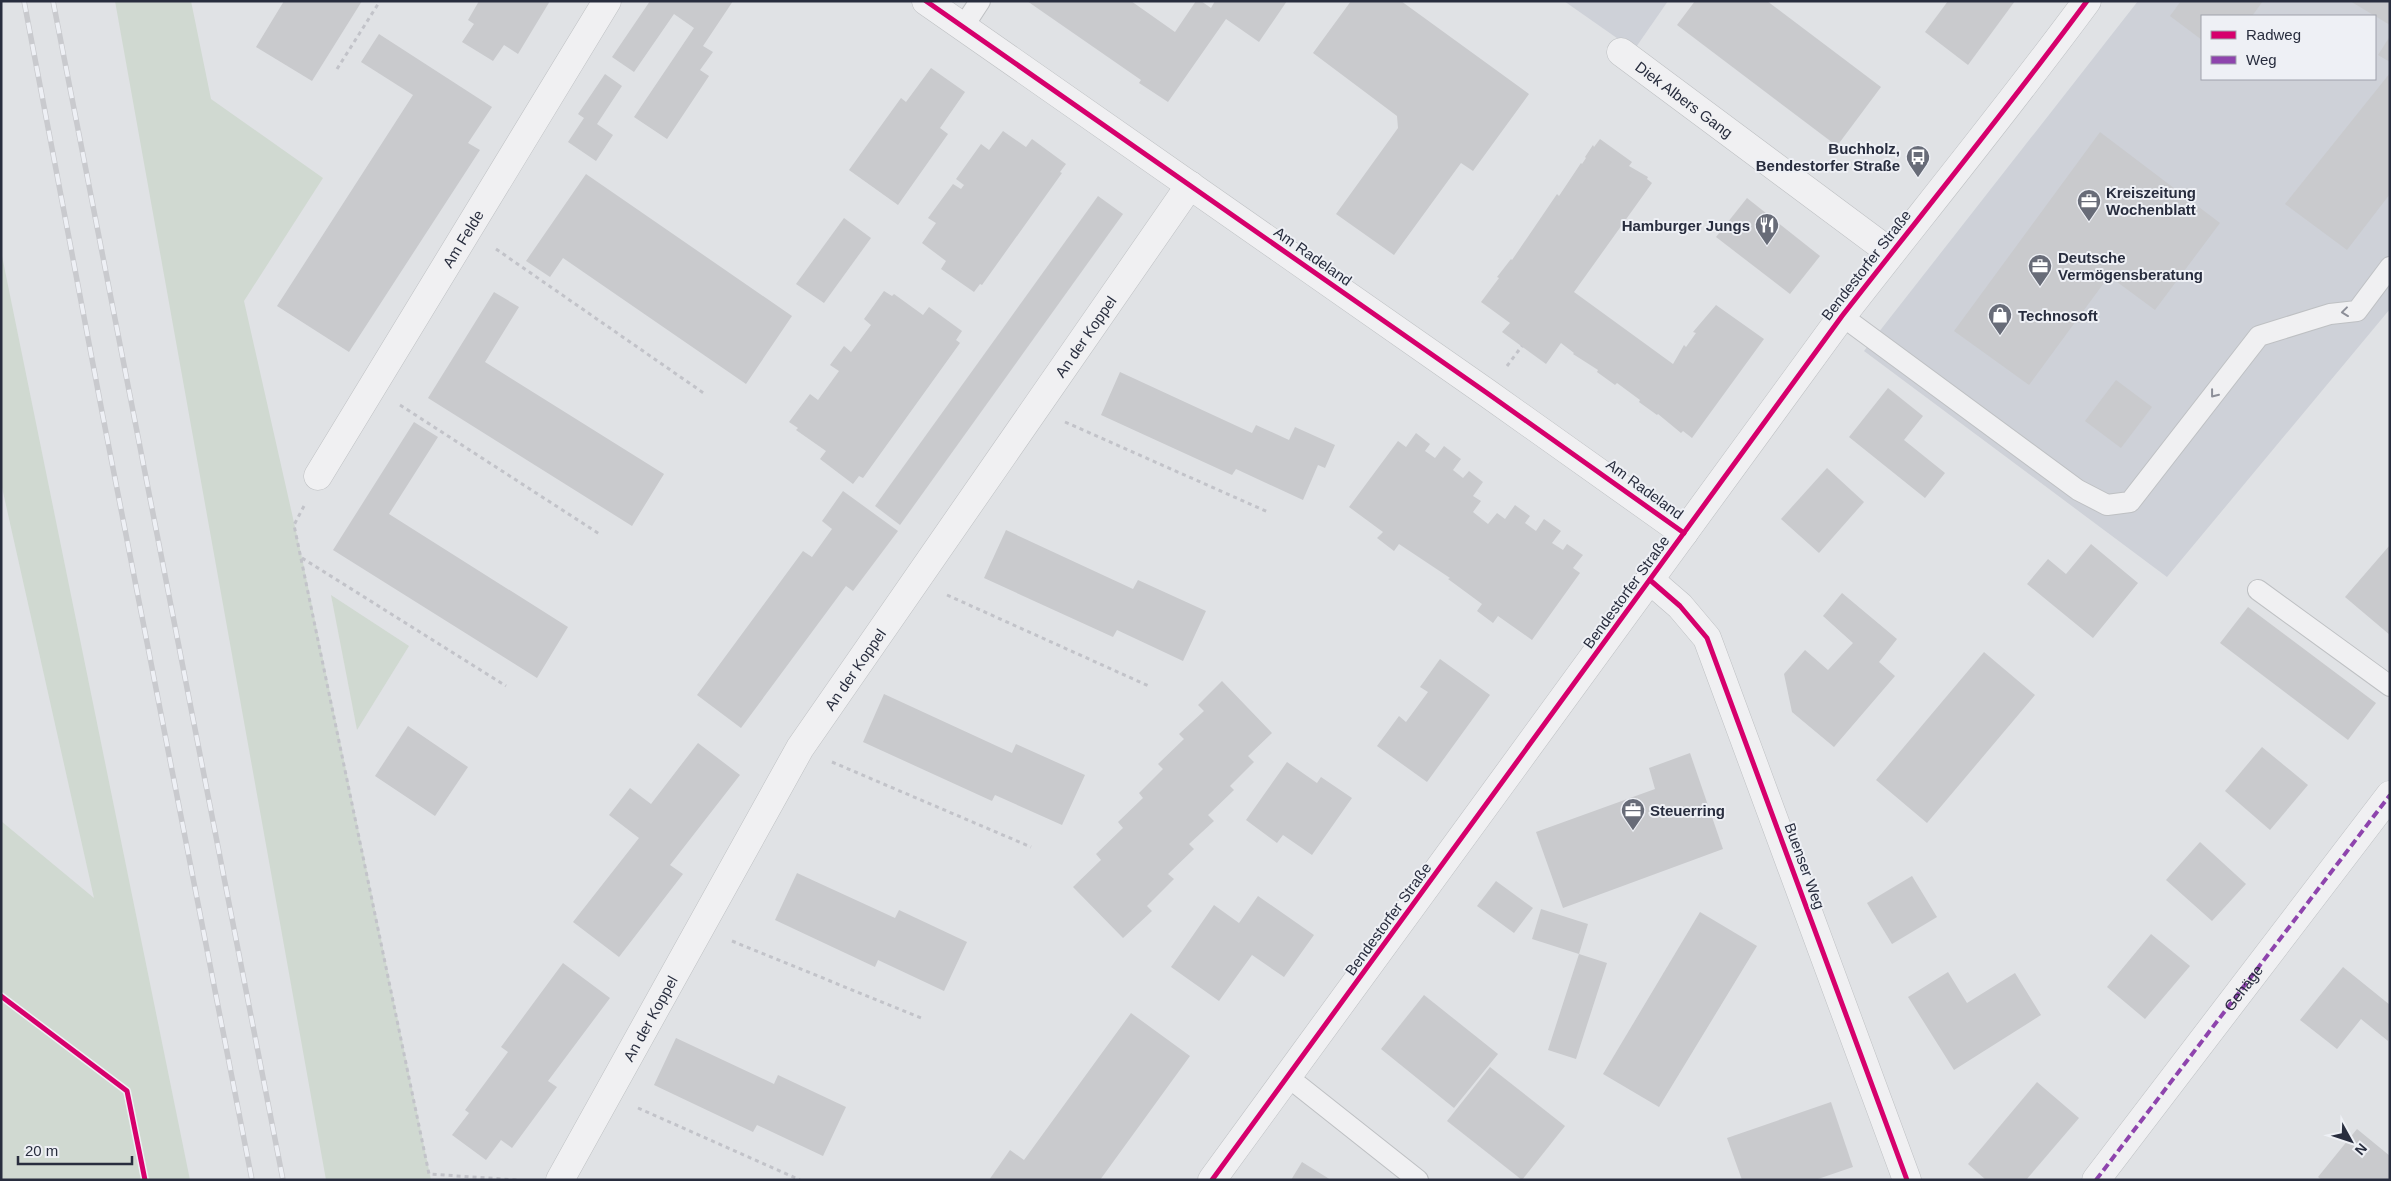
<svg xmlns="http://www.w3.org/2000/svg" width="2391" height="1181" font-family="Helvetica,sans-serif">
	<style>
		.built { fill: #ced1d8; fill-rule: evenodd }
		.green { fill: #d0d9d1 }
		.building { fill: #c9cacd }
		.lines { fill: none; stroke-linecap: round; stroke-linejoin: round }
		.service-casing { stroke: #bec0c3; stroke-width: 22 }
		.minor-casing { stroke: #bec0c3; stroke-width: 29 }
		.tertiary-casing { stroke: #bec0c3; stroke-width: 29 }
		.path { stroke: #c2c3c9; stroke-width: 3; stroke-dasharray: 4 4; stroke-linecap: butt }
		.service { stroke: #f0f0f2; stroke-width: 20 }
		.minor { stroke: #f0f0f2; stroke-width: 28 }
		.tertiary { stroke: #f0f0f2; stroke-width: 28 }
		.rail-casing { stroke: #c9cace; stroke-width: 5.5 }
		.rail { stroke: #eef0f5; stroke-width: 4; stroke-dasharray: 11; stroke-linecap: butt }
		.quiet { stroke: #8e44ad; stroke-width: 4; stroke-dasharray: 8 4; stroke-linecap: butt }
		.cycleway-casing { stroke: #eef0f5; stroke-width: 8 }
		.cycleway { stroke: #d6006c; stroke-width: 5 }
		.oneway { stroke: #8c8e98 }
		.labels { text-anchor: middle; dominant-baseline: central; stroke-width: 4; stroke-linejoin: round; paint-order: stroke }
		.street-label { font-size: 15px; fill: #282d3e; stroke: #eef0f5 }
		.poi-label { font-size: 15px; font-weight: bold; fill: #282d3e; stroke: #eef0f5; text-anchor: start }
	</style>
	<rect width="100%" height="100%" fill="#e0e2e5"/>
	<!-- built -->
	<g class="built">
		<polygon points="1564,1 1668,1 1634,50"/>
		<path d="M2138 1H2390V309L2167 577 1864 351ZM2202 16H2375V79H2202Z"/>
	</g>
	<!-- green -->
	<g class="green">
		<polygon points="115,1 191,1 211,99 323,178 244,301 302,558 431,1180 326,1180"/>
		<polygon points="1,251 190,1180 1,1180 1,821 94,898 1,483"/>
		<polygon points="331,595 409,646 357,730"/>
	</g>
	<!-- building -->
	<g class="building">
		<polygon points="284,1 362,1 312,81 256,47"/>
		<polygon points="479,1 550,1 518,54 504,45 493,61 462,42 474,24 468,20"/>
		<polygon points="650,1 733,1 703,46 713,52 700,70 709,76 667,139 634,117 694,28 674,14 634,72 612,57"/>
		<polygon points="1027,1 1131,1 1175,32 1196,1 1201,1 1211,8 1215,1 1287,1 1259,42 1226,19 1168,102 1139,83 1141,80"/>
		<polygon points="1351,1 1401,1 1529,94 1473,171 1461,163 1394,255 1336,214 1398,128 1397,116 1313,53"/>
		<polygon points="1695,1 1767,1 1881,87 1837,146 1677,25"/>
		<polygon points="1948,1 2015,1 1968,65 1925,32"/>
		<polygon points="2181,1 2263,1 2252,16 2202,16 2202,40 2170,16"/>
		<polygon points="2350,1 2390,1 2390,25"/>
		<polygon points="379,34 492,107 468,143 480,150 349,352 277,306 413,95 361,62"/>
		<polygon points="2390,36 2390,62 2378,55"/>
		<polygon points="931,68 965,92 940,128 948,134 898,205 849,170 901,98 906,102"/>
		<polygon points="2390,73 2390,194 2347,250 2285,204"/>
		<polygon points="605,74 622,86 597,124 613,135 596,161 568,142 584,118 578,114"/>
		<polygon points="1003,131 1026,147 1032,139 1066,164 1060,172 1062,173 982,285 980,284 974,292 941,269 946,261 922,243 936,223 928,218 953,184 961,189 964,185 956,179 981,144 989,150"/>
		<polygon points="2100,132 2220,223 2155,310 2109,276 2029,385 1954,331"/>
		<polygon points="1600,139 1632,162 1629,166 1648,177 1647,179 1652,183 1574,292 1673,364 1684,345 1686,347 1696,333 1693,332 1716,305 1764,339 1692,438 1683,431 1681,433 1658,414 1657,415 1639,402 1640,400 1617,383 1615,385 1597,372 1598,370 1573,354 1574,353 1561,343 1546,364 1502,332 1510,323 1481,302 1499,278 1497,277 1511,259 1512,260 1557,194 1559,196 1581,163 1582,164 1586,158 1585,157 1593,145 1594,147"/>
		<polygon points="586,174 792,316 746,384 563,258 550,277 526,261"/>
		<polygon points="1098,196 1123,214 900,525 875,506"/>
		<polygon points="1747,198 1820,256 1790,294 1716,237"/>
		<polygon points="844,218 871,238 824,303 796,284"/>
		<polygon points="884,291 892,296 894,294 923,315 929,307 962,331 956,340 960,343 863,478 859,476 853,484 820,459 826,451 796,430 798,428 789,422 810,394 818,400 839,371 830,365 844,346 851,352 871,325 864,319"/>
		<polygon points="494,292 519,307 485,362 664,474 632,526 428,398"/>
		<polygon points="1120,372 1252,433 1256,425 1289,440 1295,427 1335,445 1325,468 1318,465 1303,500 1236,469 1232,475 1101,415"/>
		<polygon points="2116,380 2152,407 2121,448 2085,421"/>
		<polygon points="1888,388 1923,416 1904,440 1945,473 1925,498 1849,437"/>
		<polygon points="414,422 438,437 389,514 568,627 537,678 333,550"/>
		<polygon points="1416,433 1430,444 1425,451 1435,458 1444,446 1461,459 1453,470 1463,478 1469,471 1483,482 1473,496 1481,501 1473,512 1488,524 1497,513 1505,519 1515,505 1530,516 1525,523 1536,531 1544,519 1561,531 1552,543 1563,550 1567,544 1583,555 1573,568 1580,573 1532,640 1498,616 1493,623 1477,611 1482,604 1448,579 1450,578 1399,544 1394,551 1377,538 1383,532 1349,507 1398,441 1406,447"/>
		<polygon points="1827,468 1864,502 1819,553 1781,519"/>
		<polygon points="843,491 898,531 853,591 846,586 741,728 697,695 803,551 812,557 832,529 822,521"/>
		<polygon points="1006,530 1133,589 1138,580 1206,611 1183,661 1117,630 1113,637 984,578"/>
		<polygon points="2091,544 2138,583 2093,638 2027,584 2048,559 2066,574"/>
		<polygon points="2390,545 2390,635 2345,597"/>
		<polygon points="1842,593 1897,639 1879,662 1895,676 1834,747 1792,712 1784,674 1805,650 1828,670 1853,643 1823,616"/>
		<polygon points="2248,607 2376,703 2348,740 2220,643"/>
		<polygon points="1984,652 2035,695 1927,823 1876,780"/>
		<polygon points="1440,659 1490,695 1427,782 1377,746 1399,716 1406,722 1428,692 1420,687"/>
		<polygon points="1222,681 1272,733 1248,756 1254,762 1230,786 1234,790 1208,815 1214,821 1189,844 1194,849 1168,874 1174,879 1147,906 1152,911 1123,938 1073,887 1101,860 1096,854 1123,828 1118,822 1143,798 1139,793 1163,769 1158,764 1184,739 1179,734 1204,711 1198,705"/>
		<polygon points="884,694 1012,753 1016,744 1085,775 1062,825 995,795 992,801 863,742"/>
		<polygon points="408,726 468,767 435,816 375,776"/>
		<polygon points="698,743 740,775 670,865 683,874 619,957 573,922 639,838 609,815 630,788 651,804"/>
		<polygon points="2262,747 2308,785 2270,830 2225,791"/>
		<polygon points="1690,753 1723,849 1563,908 1536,832 1655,789 1649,768"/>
		<polygon points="1287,762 1317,783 1321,777 1352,798 1312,855 1283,835 1277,843 1246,820"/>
		<polygon points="2200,842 2246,884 2212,921 2166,880"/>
		<polygon points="797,873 895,918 899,910 967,942 944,991 878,960 875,967 775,920"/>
		<polygon points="1912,876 1937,917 1892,944 1867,903"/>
		<polygon points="1496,881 1533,908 1514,933 1477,906"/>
		<polygon points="1258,896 1314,935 1284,977 1252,955 1219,1001 1171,967 1214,905 1239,923"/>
		<polygon points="1541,909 1588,924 1579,954 1607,963 1576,1059 1548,1050 1579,954 1532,939"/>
		<polygon points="1700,912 1757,946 1659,1107 1603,1074"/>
		<polygon points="2151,934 2190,966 2145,1019 2107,987"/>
		<polygon points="563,963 610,998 548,1081 557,1087 512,1148 501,1140 486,1160 452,1135 469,1113 465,1110 508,1052 501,1047"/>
		<polygon points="2343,967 2390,1005 2388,1041 2361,1019 2337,1049 2300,1020"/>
		<polygon points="1948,972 1967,1003 2015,973 2041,1015 1954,1070 1908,997"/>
		<polygon points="1424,995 1498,1054 1454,1108 1381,1049"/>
		<polygon points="1131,1013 1190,1056 1100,1180 989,1180 1010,1150 1024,1160"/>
		<polygon points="676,1038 774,1084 778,1075 846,1107 823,1156 757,1125 753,1132 654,1085"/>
		<polygon points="1490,1067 1565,1126 1522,1180 1447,1121"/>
		<polygon points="2037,1082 2079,1118 2026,1180 1986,1180 1968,1164"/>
		<polygon points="1831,1102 1853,1167 1815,1180 1742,1180 1727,1138"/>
		<polygon points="2357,1129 2390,1156 2390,1180 2322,1180 2318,1177"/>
		<polygon points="1302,1162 1331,1180 1291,1180"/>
	</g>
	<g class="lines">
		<!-- service casing -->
		<g class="service-casing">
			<g id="service">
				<polyline points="963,27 980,1"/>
				<polyline points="1842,316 2078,490 2107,505 2130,502 2259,336 2330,314 2357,311 2390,267"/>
				<polyline points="2258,590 2390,686"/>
				<polyline points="1288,1077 1418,1180"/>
			</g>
		</g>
		<!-- minor casing -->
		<g class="minor-casing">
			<g id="minor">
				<polyline points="926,1 1487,393 1684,533"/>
				<path id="s1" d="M1621 52 1891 253"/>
				<path id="s2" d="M318 476 607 1"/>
				<polyline points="1650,580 1680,606 1707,638 1907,1180"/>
				<path id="s3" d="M560 1180 800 748 1190 185"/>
				<path id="s4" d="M2096 1180 2390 795"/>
			</g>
		</g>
		<!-- tertiary casing -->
		<g class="tertiary-casing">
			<path id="tertiary" d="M1212 1180 1842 316C1924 211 2008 108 2087 1"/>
		</g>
		<!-- path -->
		<g class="path">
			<polyline points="337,69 380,1"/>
			<polyline points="496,249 705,394"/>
			<polyline points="1507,366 1522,346"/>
			<polyline points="400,405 601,535"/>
			<polyline points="1065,422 1268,512"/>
			<polyline points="304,506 294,525 429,1174 517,1180"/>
			<polyline points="302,558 506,686"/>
			<polyline points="947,595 1151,687"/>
			<polyline points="832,762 1031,847"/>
			<polyline points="732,941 921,1018"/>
			<polyline points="638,1108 800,1180"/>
		</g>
		<!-- service -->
		<use href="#service" class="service"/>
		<!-- minor -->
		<use href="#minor" class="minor"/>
		<!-- tertiary -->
		<use href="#tertiary" class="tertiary"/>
		<!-- rail casing -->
		<g class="rail-casing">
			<g id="rail">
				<polyline points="24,1 103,417 252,1180"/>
				<polyline points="53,1 283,1180"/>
			</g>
		</g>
		<!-- rail -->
		<use href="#rail" class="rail"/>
		<!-- quiet -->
		<polyline class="quiet" points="2096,1180 2390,795"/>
		<!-- cycleway casing -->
		<g class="cycleway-casing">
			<g id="cycleway">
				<polyline points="926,1 1487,393 1684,533"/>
				<polyline points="1650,580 1680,606 1707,638 1907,1180"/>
				<polyline points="1,996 127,1091 145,1180"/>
				<path d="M1212 1180 1842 316C1924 211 2008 108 2087 1"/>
			</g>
		</g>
		<!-- cycleway -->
		<use href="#cycleway" class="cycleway"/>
	</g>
	<!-- one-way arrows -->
	<defs><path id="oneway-chevron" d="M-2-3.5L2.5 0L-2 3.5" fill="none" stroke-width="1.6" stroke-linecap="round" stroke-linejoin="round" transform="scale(1.25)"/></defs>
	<g class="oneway">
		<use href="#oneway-chevron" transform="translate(2345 312) rotate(173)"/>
		<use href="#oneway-chevron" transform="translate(2214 394) rotate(128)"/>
	</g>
	<!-- icons -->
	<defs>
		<g id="bus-pin" transform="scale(1.25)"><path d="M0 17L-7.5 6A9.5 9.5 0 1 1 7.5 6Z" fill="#686c78" stroke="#eef0f5"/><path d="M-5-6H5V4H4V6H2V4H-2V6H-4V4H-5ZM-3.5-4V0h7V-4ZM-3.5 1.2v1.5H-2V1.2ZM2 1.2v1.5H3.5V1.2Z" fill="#fff"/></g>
		<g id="office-pin" transform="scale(1.25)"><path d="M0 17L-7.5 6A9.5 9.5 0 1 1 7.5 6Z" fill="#686c78" stroke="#eef0f5"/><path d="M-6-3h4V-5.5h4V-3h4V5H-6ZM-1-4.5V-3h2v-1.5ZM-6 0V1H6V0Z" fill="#fff"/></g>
		<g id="restaurant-pin" transform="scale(1.25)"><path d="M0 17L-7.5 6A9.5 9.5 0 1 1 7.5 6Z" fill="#686c78" stroke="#eef0f5"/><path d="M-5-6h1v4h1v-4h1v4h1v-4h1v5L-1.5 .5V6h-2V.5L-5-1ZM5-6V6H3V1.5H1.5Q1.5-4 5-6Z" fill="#fff"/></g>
		<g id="shop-pin" transform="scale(1.25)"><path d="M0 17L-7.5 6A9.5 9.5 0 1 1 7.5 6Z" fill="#686c78" stroke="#eef0f5"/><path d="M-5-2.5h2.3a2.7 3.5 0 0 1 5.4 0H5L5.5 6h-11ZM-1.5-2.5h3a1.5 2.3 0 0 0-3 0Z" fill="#fff"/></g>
	</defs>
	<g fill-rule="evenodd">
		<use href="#bus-pin" x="1918" y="157"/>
		<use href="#office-pin" x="2089" y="201"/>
		<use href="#restaurant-pin" x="1767" y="225"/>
		<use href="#office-pin" x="2040" y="266"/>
		<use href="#shop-pin" x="2000" y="315"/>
		<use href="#office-pin" x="1633" y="810"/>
	</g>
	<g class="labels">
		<!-- street labels -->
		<g class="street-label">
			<text stroke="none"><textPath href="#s1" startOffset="79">Diek Albers Gang</textPath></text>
			<text stroke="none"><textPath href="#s2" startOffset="278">Am Felde</textPath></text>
			<text transform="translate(1313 256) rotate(35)">Am Radeland</text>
			<text transform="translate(1866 265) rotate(-52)">Bendestorfer Straße</text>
			<text stroke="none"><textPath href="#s3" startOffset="995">An der Koppel</textPath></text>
			<text transform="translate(1645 489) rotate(36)">Am Radeland</text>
			<text transform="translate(1626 592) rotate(-54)">Bendestorfer Straße</text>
			<text stroke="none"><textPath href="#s3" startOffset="590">An der Koppel</textPath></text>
			<text transform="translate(1805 866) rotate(70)">Buenser Weg</text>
			<text transform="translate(1388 919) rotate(-54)">Bendestorfer Straße</text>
			<text stroke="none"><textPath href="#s4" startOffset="242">Gehäge</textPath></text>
			<text stroke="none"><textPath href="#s3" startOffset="185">An der Koppel</textPath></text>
		</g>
		<!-- poi labels -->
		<g class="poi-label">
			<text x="1900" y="148" text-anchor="end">Buchholz,<tspan x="1900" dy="17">Bendestorfer Straße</tspan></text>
			<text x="2106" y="192">Kreiszeitung<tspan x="2106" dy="17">Wochenblatt</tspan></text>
			<text x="1750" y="225" text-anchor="end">Hamburger Jungs</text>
			<text x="2058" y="257">Deutsche<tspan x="2058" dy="17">Vermögensberatung</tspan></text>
			<text x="2018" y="315">Technosoft</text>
			<text x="1650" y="810">Steuerring</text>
		</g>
	</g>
	<!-- border -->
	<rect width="2391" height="1181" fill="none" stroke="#282d3e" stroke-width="5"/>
	<!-- legend -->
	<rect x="2201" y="15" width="175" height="65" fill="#eef0f5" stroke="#9fa2ac"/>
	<rect x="2211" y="31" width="25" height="8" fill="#d6006c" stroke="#9fa2ac"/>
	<text x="2246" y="40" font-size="15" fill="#282d3e">Radweg</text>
	<rect x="2211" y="56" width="25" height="8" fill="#8e44ad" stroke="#9fa2ac"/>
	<text x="2246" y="65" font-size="15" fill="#282d3e">Weg</text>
	<!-- north arrow -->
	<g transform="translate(2351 1141) rotate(130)" stroke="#eef0f5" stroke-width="4" paint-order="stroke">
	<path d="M0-4L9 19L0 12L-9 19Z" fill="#282d3e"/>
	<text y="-8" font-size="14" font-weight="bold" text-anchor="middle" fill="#282d3e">N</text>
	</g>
	<!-- scale -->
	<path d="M18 1156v8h114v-8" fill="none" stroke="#282d3e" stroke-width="2.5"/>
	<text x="25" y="1156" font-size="15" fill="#282d3e" stroke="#eef0f5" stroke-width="4" paint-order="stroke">20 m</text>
</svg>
